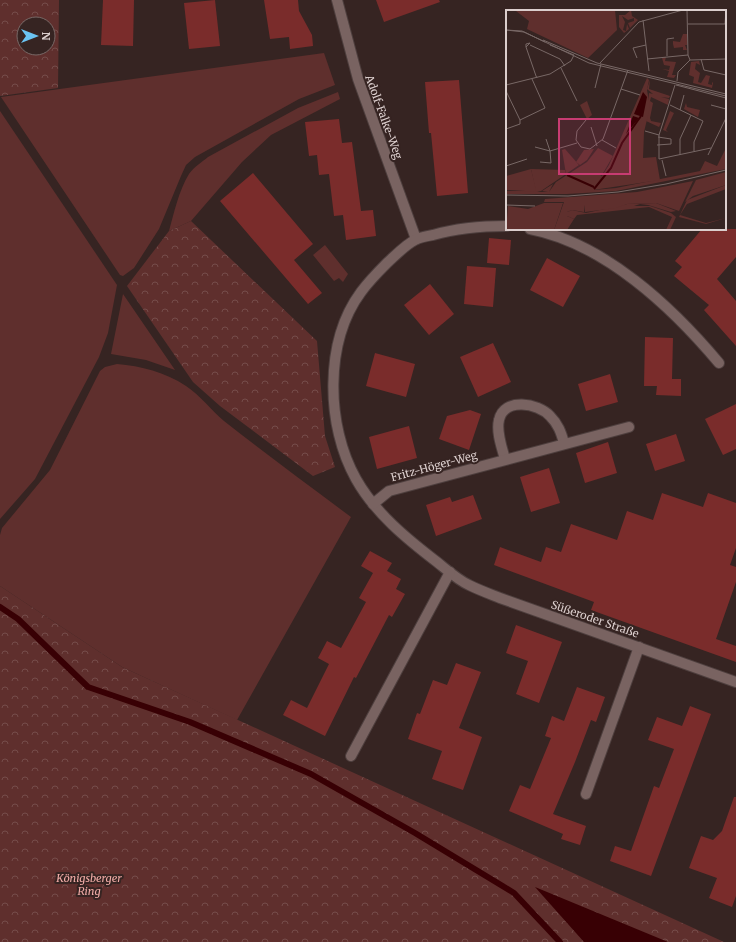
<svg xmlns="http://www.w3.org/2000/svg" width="736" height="942" font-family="Merriweather,serif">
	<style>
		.grass { fill: #5f2f2d }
		.forest { fill: url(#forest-crowns); fill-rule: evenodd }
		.water { fill: #380004 }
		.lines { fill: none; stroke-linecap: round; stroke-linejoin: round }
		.stream { stroke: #380004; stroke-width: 6 }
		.building { fill: #7a2c2b }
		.lane-casing { stroke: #4e3f3e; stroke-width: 12 }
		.street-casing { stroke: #4e3f3e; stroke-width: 12 }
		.lane { stroke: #796361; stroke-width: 10 }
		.street { stroke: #796361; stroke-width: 10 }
		.labels { text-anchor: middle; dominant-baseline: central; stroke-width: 4; stroke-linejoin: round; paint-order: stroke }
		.street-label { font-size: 11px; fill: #dbcecd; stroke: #362422 }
		.park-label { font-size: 11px; font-style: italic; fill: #f3ada8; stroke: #362422 }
		.inset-river { fill: none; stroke: #380004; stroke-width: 2 }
		.inset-road { fill: none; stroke: #786866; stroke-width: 1 }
		.view { fill: #c73c72; fill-opacity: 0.15; stroke: #c73c72; stroke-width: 2 }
		.inset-edge { fill: none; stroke: #dbcecd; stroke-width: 2 }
	</style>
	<defs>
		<pattern id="forest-crowns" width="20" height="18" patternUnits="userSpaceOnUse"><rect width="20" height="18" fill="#5f2f2d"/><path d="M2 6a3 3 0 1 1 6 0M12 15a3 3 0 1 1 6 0" fill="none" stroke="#754c4a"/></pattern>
	</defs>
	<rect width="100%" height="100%" fill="#362422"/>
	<!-- grass -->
	<g class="grass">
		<polygon points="324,53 335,85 299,99 195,157 186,165 181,176 159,229 134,268 123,276 120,275 1,97"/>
		<path d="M338 92 340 99 271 135 242 162 191 221 169 231C174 213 179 190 189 174 194 167 202 162 208 157L298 108Z"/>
		<polygon points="0,111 117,285 108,333 99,357 35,479 0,519"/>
		<polygon points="325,245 348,274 343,282 339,278 334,281 313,255"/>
		<polygon points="123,294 175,370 146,360 111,354"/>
		<path d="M117 364C141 366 165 372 186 386 200 395 211 410 224 421 266 454 308 485 351 517L237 720 122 667 0 586V535L2 528 50 470 100 371 105 367Z"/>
	</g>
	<!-- forest -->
	<g class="forest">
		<path d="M0 0H59L58 88 0 96ZM24 24H48V48H24Z"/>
		<polygon points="191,221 317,341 325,436 335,467 313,476 220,406 193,382 127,286 169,231"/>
		<polygon points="0,586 122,667 724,942 0,942"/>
	</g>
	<!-- water -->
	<polygon class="water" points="535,887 668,942 584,942"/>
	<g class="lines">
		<!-- stream -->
		<polyline class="stream" points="0,607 18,619 88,687 190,722 311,774 415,833 514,893 560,942"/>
	</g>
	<!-- building -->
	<g class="building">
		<polygon points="103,0 134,0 133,46 101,45"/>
		<polygon points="215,0 220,46 189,49 184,3"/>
		<polygon points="264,0 298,0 299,11 312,35 313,46 290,49 289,37 270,39"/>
		<polygon points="376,0 439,0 440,2 384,22"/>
		<polygon points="459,80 468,193 437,196 431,133 429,133 425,82"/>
		<polygon points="339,119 342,143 352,142 361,211 373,210 376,236 346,240 343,215 334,216 329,174 319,175 317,155 309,156 305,122"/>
		<polygon points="253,173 313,244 294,260 322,293 308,304 220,201"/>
		<polygon points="702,229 736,229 736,257 717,279 736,301 736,346 704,310 709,305 674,276 682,267 675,261"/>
		<polygon points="489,238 511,240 509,265 487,263"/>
		<polygon points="547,258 580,276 563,307 530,290"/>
		<polygon points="467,266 496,268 493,307 464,304"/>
		<polygon points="430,284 454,314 429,335 404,305"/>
		<polygon points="645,337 673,338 672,379 681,379 681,396 656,395 657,386 644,386"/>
		<polygon points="493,343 511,382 478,397 460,357"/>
		<polygon points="375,353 415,364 406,397 366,386"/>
		<polygon points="610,374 618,402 586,411 578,384"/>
		<polygon points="736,404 736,449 723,455 705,419"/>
		<polygon points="470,410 481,414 469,450 439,439 447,416"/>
		<polygon points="409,426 417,458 377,469 369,437"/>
		<polygon points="676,434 685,461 655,471 646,444"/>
		<polygon points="608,442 617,473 585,483 576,453"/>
		<polygon points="549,468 560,503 531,512 520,477"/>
		<polygon points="662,493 703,507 708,493 736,503 736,548 730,565 736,567 736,582 716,639 736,646 736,662 591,610 594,602 494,565 500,547 541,562 546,547 561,552 571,524 617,540 627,511 653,520"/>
		<polygon points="473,495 482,519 436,536 426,505 450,497 452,502"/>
		<polygon points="370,551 392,563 387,571 401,579 396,589 405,594 392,617 389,615 356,678 354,677 325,736 283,715 291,700 307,708 329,664 318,658 327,641 341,648 366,602 359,598 373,573 361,566"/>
		<polygon points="516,625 562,642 539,703 516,694 528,661 506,653"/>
		<polygon points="456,663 481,672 459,728 482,737 463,790 432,779 442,751 408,739 417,713 420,714 433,680 447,685"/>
		<polygon points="577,687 605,697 596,722 591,720 575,762 553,814 586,826 580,845 561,839 563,834 509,811 520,785 530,789 551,738 545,736 552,716 564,721"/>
		<polygon points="690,706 711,714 651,876 610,861 615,846 631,851 654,786 659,788 674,749 648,740 657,717 682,726"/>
		<polygon points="734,797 736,797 736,896 732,907 709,898 717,878 689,868 701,836 713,840 722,831"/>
	</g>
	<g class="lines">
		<!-- lane casing -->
		<g class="lane-casing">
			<polyline id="lane" points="586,794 639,647"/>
		</g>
		<!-- street casing -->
		<g class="street-casing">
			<g id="street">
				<polyline points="337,0 358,79 416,239"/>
				<path d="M507 226C481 226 457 228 433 235 427 236 420 237 415 240 405 245 396 255 387 263 378 272 369 281 361 292 324 342 326 426 356 479 375 513 407 539 437 562 447 570 458 580 469 585 479 590 490 594 500 598L736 682"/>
				<path d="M530 229C604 243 672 307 719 363"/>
				<path d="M505 459C502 448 496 432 499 420 504 397 538 403 550 416 558 424 561 432 564 443"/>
				<polyline points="373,504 389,491 629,427"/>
				<polyline points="351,756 450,572"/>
			</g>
		</g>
		<!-- lane -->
		<use href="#lane" class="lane"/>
		<!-- street -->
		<use href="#street" class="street"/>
	</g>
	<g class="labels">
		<!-- street labels -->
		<g class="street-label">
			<text transform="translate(384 117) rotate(70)">Adolf-Falke-Weg</text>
			<text transform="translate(434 466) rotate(-15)">Fritz-Höger-Weg</text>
			<text transform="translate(595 619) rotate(19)">Süßeroder Straße</text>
		</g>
		<!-- park labels -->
		<g class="park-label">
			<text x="89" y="878">Königsberger<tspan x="89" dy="13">Ring</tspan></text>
		</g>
	</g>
	<!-- overview -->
	<g transform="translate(506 10)">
		<rect width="220" height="220" fill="#362422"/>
		<path d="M125 0 126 6 132 10 124 18 122 13 128 11V8L122 10 116 6 119 12 117 20 120 21 121 14 123 19 118 23 113 17V5H119ZM177 24H181V35H179L181 40H177V37L168 38 167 34V31L174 32ZM160 47 159 51 170 52 166 65H170L168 68 161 67 163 61 156 59 163 60 164 56 158 55 156 48ZM193 51 194 55 190 53 189 59 194 63 192 72 195 73 200 65 204 66 202 74 206 75V72L207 73 206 78 187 73 188 67 183 65 185 52ZM144 70 143 79 164 86 163 88 155 87 163 89 162 95 145 87 144 91 147 93 144 108 145 111 155 113 157 109 153 117 140 111 143 83 147 84 141 79ZM180 93 181 97 194 100 192 107 178 99ZM164 101 168 103 160 120 162 122 157 120ZM92 138 107 146 96 165 92 164 96 166 88 180 110 178 194 161 199 151 211 156 220 138V159L110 181 61 184H0V181H19L0 180V166L25 159 31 182H42L36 181 47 174 43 182 50 172 81 152ZM59 139 73 155 60 164 56 140ZM220 175V179L181 194 174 205 200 213 220 208 200 214 173 207 181 190ZM150 193 170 201 165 202 142 195 134 194 128 196H144L165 203 170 207 164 220H160L166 207 143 197 71 205 68 209 61 206V202L66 200 80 203 121 194Z" fill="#5f2f2d"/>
		<path d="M0 0H109L111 20 82 48 21 19 23 11 10 1ZM141 68 143 70 141 80 144 97 138 122 137 148 150 147 154 170 87 180 103 155ZM81 91 86 105 81 109 74 95ZM88 139 81 150 74 155 70 152 78 140ZM25 159 59 160 60 164 35 181 31 182 0 181H30ZM220 162V175L187 186 179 192 190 170ZM187 171 173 201 150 193 121 194 110 198 79 202V195L78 202 66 200 61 202V206L68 209 61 220H48L58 192H38L39 189 131 182Z" fill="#5f2f2d"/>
		<path d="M38 193H57L48 220H0L2 196 22 199Z" fill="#5f2f2d"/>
		<path d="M137 82 141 87 137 107 128 104ZM127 106 133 108 120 124Z" fill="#380004"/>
		<path class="inset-river" d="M61 165 88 177M88 179 105 158 116 133 135 106"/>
		<path class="inset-road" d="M181 0 182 45M137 10 143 61M182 14H219M219 14 220 0M0 20 16 21 39 32M0 20 18 22 83 53 220 86M37 30 91 53 220 84M24 35 54 49 59 56M44 35 68 45M20 37 24 33 20 34V37L30 66 31 68M161 46V29L168 28M131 48 127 38 140 35M141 49 182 45 184 50M195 49 198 60 220 65M94 53 133 12 177 0M55 58 71 91M171 71 172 62 184 50 220 49M0 75 44 64 65 51 68 45M169 75 153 125V149L205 138M170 75 220 88M89 78 95 54M115 79 134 85M0 81 14 110M164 95 197 111 188 132V141M205 95 220 99M174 100 178 85M14 110 39 98 26 69M80 110 71 121 70 130 75 137 84 139 97 129 122 60M85 117 91 136M0 119 14 114V110M139 121 153 125M96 130 110 138M151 135 165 134V129L152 127M29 137 44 141 71 133M174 145V129L185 105M202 145 220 108M156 150 160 166M34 152 45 153 44 141 40 129M0 156 21 149M0 185 62 186 112 182 160 174 220 160M0 195 29 196"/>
		<path class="view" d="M53 109H124V164H53Z"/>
		<rect width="220" height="220" class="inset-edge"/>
	</g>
	<!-- north arrow -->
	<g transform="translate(36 36) rotate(90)"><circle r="19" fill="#362422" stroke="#786866"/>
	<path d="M0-3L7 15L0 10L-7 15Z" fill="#6bc3f2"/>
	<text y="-6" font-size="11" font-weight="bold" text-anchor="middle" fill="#dbcecd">N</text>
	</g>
</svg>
